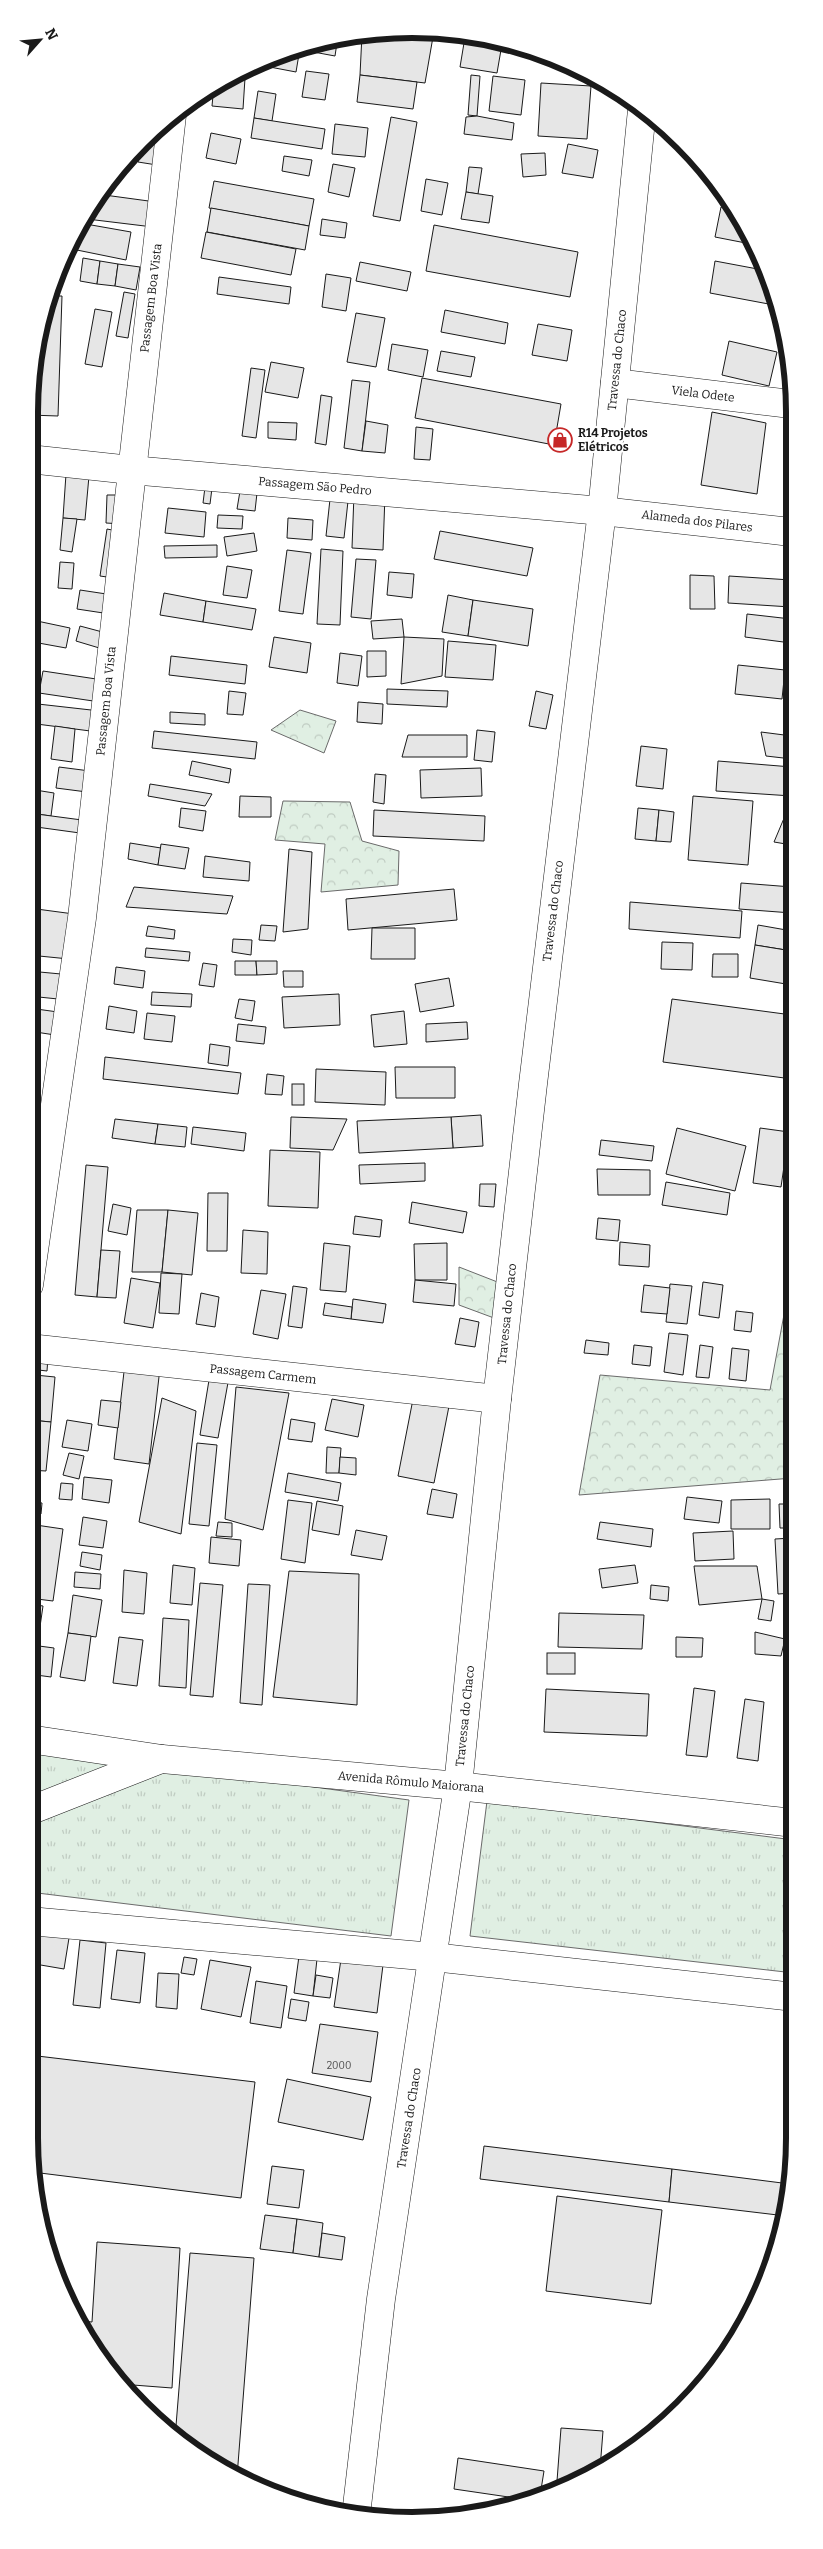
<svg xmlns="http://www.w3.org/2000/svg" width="823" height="2549" font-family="Bitter,serif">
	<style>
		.grass { fill: url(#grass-tufts); stroke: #6a6a6a }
		.forest { fill: url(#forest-crowns); stroke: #6a6a6a }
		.building { fill: #e6e6e6; stroke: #1a1a1a }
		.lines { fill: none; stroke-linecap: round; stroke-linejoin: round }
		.street-casing { stroke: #1a1a1a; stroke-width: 29 }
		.secondary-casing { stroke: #1a1a1a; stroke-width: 29 }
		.street { stroke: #fff; stroke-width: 28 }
		.secondary { stroke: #fff; stroke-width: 28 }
		.labels { text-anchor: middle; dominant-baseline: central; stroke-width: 4; stroke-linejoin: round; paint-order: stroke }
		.number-label { font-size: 10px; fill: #4d4d4d }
		.street-label { font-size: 12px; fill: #1a1a1a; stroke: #fff }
		.poi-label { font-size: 12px; font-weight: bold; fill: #1a1a1a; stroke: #fff; text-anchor: start }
		.rim { fill: none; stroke: #1a1a1a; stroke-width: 6 }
	</style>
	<defs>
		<pattern id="grass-tufts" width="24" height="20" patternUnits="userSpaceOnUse" patternTransform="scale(1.25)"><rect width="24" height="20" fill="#e0efe3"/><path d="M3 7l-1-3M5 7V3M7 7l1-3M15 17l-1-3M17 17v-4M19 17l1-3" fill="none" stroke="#c0ccc2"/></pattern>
		<pattern id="forest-crowns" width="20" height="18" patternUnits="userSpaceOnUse" patternTransform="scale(1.25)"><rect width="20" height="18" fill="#e0efe3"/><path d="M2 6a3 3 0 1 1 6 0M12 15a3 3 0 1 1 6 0" fill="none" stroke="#c0ccc2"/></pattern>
	</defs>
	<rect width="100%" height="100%" fill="#fff"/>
	<!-- grass -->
	<g class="grass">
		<polygon points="29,1748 409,1800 391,1936 29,1892"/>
		<polygon points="487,1801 794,1840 794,1973 470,1936"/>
	</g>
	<!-- forest -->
	<g class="forest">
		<polygon points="300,710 336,721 324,753 271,730"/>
		<polygon points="283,801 350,802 362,841 399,851 398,885 321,892 325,844 275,840"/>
		<polygon points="793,1266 793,1478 579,1495 600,1375 770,1390"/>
		<polygon points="459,1267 500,1283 494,1318 459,1305"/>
	</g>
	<!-- building -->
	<g class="building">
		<polygon points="412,29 434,31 425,83 360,75 362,34"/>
		<polygon points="338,36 335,56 308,51 309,45"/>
		<polygon points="465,37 502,44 497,73 460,67"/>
		<polygon points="300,48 296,72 254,64 265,58"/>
		<polygon points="306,71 329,74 325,100 302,97"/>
		<polygon points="360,75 417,82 413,109 357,102"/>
		<polygon points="471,75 480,76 477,116 468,115"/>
		<polygon points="231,76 245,78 243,109 212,106 214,85"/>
		<polygon points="493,76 525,80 521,115 489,111"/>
		<polygon points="541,83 591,86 587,139 538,136"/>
		<polygon points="258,91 276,94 272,121 254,118"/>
		<polygon points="477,116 514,123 512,140 464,134 466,117"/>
		<polygon points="391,117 417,122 400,221 373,216"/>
		<polygon points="254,118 325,129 322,149 251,138"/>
		<polygon points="335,124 368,128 365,157 332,154"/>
		<polygon points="211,133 241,139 236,164 206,158"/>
		<polygon points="141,142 160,145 157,165 138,162"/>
		<polygon points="568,144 598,150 593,178 562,173"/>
		<polygon points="545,153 546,175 523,177 521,154"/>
		<polygon points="284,156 312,160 309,176 282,171"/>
		<polygon points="333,164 355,168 349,197 328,192"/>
		<polygon points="469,167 482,168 478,194 466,192"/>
		<polygon points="426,179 448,183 442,215 421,211"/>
		<polygon points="214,181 314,199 309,226 209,208"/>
		<polygon points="466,192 493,196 489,223 461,219"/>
		<polygon points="97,194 156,202 153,227 87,219 89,207"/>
		<polygon points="721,207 731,209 756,245 715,237"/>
		<polygon points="211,208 309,226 305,250 207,232"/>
		<polygon points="322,219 347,223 345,238 320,235"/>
		<polygon points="80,223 131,232 126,260 67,248"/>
		<polygon points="434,225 578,252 570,297 426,271"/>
		<polygon points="206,232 296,249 291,275 201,258"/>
		<polygon points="67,248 69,249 64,277 55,275"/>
		<polygon points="83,258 100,261 97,284 80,281"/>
		<polygon points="100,261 118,264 115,286 97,284"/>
		<polygon points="715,261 763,270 774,305 710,293"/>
		<polygon points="360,262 411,272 407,291 356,281"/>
		<polygon points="118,264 140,267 136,290 115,286"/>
		<polygon points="326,274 351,278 346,311 322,307"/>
		<polygon points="219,277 291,287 289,304 217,294"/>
		<polygon points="124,292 135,294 128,338 116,336"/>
		<polygon points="49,296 62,296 58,416 29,415 36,337"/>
		<polygon points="95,309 112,312 102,367 85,364"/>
		<polygon points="445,310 508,323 505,344 441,332"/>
		<polygon points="356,313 385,318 376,367 347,362"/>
		<polygon points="538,324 572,330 567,361 532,355"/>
		<polygon points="729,341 777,352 769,386 722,375"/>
		<polygon points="392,344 428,350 423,377 388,370"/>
		<polygon points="441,351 475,357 471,377 437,371"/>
		<polygon points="271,362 304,368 298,398 265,392"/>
		<polygon points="251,368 265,370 256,438 242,436"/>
		<polygon points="422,378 561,404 554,445 415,418"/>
		<polygon points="352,380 370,382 362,451 344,448"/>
		<polygon points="321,395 332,397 326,445 315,443"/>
		<polygon points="712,412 766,423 757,494 701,485"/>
		<polygon points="366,421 388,425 385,453 362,451"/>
		<polygon points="268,422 297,423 296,440 268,438"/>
		<polygon points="416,427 433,429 430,460 414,459"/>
		<polygon points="791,435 791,460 787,459"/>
		<polygon points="66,474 89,476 85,520 63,518"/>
		<polygon points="205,487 212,488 210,504 203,503"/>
		<polygon points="331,490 349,492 344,538 326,536"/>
		<polygon points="240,491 257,493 255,511 237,509"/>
		<polygon points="354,494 385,495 383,550 352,548"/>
		<polygon points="107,495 124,495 123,524 106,523"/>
		<polygon points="168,508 206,512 204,537 165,533"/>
		<polygon points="218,515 243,516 242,529 217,528"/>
		<polygon points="63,518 77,519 72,552 60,550"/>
		<polygon points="288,518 313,520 312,540 287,538"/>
		<polygon points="107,529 122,532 114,578 100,576"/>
		<polygon points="440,531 533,548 527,576 434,559"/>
		<polygon points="254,533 257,551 227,556 224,537"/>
		<polygon points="217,545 217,557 165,558 164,546"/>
		<polygon points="321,549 343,551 340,625 317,624"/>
		<polygon points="287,550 311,553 303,614 279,611"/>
		<polygon points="356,559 376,560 371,619 351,617"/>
		<polygon points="60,562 74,563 72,589 58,588"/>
		<polygon points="227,566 252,570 247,598 223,595"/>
		<polygon points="389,572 414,574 412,598 387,595"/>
		<polygon points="690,575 714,576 715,609 690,609"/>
		<polygon points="729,576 791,580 791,607 728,603"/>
		<polygon points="29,583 35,583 33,605 29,605"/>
		<polygon points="80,590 113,595 110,614 77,609"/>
		<polygon points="164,593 206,601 203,622 160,615"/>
		<polygon points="448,595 473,600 468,636 442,632"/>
		<polygon points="473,600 533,609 528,646 468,636"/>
		<polygon points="206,601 256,609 252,630 203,622"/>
		<polygon points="747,614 791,619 791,643 745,637"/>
		<polygon points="402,619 404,637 373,639 371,621"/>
		<polygon points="37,621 70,628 66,648 33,642"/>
		<polygon points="80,626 110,634 106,650 76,641"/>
		<polygon points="274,637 311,643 307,673 269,667"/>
		<polygon points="404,637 444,639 442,676 401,684"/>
		<polygon points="448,641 496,645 493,680 445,677"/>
		<polygon points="367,651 386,651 386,676 367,677"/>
		<polygon points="340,653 362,656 358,686 337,683"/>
		<polygon points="171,656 247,665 245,684 169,675"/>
		<polygon points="738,665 785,670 782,699 735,694"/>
		<polygon points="43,671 103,680 100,702 39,693"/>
		<polygon points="387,689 448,691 447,707 387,704"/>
		<polygon points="229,691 246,693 243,715 227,714"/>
		<polygon points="536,691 553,695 546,729 529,726"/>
		<polygon points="358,702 383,704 382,724 357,722"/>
		<polygon points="29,703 100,711 98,732 29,723"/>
		<polygon points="170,712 205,714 205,725 170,723"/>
		<polygon points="55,726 75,729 72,762 51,759"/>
		<polygon points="477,730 495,732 492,762 474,760"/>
		<polygon points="154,731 257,742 255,759 152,748"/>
		<polygon points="761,732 792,736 792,759 766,756"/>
		<polygon points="408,735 467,735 467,757 402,757"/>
		<polygon points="641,746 667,749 663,789 636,786"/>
		<polygon points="192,761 231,769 229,783 189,775"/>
		<polygon points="718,761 792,767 792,796 716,791"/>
		<polygon points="59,767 90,771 87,792 56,788"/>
		<polygon points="481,768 482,796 421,798 420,770"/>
		<polygon points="375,774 386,775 384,804 373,802"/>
		<polygon points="150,784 212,794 205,806 148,796"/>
		<polygon points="29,789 54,793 51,816 29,813"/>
		<polygon points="240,796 271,797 271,817 239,817"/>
		<polygon points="693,796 753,801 748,865 688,860"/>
		<polygon points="790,804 792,805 792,845 774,842"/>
		<polygon points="181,808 206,811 203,831 179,827"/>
		<polygon points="638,808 659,810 656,841 635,839"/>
		<polygon points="374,810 485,816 484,841 373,836"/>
		<polygon points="659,810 674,812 671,842 656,841"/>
		<polygon points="29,813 82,820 80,833 29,826"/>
		<polygon points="130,843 161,848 158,865 128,859"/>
		<polygon points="161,844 189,848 185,869 158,865"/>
		<polygon points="289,849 312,852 308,929 283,932"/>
		<polygon points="205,856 250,862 249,881 203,877"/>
		<polygon points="741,883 792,887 792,913 739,909"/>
		<polygon points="134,887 233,896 227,914 126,907"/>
		<polygon points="454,889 457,920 348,930 346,899"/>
		<polygon points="630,902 742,911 740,938 629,929"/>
		<polygon points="29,908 74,914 69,959 29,955"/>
		<polygon points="261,925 277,926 275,941 259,940"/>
		<polygon points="758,925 792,931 792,951 755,945"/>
		<polygon points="148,926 175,930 174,939 146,936"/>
		<polygon points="372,928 415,928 415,959 371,959"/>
		<polygon points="233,939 252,940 251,955 232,952"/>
		<polygon points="662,942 693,943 692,970 661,969"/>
		<polygon points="755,945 792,951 792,985 750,978"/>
		<polygon points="146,948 190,952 189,961 145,957"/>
		<polygon points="713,954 738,954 738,977 712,977"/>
		<polygon points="235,961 256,961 257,975 235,975"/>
		<polygon points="256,961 277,961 277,974 257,975"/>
		<polygon points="203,963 217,965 214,987 199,985"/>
		<polygon points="116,967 145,971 143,988 114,984"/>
		<polygon points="29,971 61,974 58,999 29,996"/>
		<polygon points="283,971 303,971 303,987 284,987"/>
		<polygon points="449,978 454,1006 420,1012 415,984"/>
		<polygon points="152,992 192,994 191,1007 151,1005"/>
		<polygon points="339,994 340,1025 284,1028 282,997"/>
		<polygon points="239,999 255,1001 252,1021 235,1018"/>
		<polygon points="672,999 792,1015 792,1079 663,1062"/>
		<polygon points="109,1006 137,1011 134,1033 106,1029"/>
		<polygon points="29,1008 58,1012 55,1035 29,1031"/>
		<polygon points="404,1011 407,1044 374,1047 371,1015"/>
		<polygon points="147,1013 175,1016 172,1042 144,1039"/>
		<polygon points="467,1022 468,1039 426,1042 426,1024"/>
		<polygon points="238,1024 266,1027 264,1044 236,1041"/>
		<polygon points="210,1044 230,1047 228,1066 208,1063"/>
		<polygon points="105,1057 241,1073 238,1094 103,1079"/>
		<polygon points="395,1067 455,1067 455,1098 396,1098"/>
		<polygon points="316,1069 386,1072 385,1105 315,1102"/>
		<polygon points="267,1074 284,1076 282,1095 265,1094"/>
		<rect x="292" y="1084" width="12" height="21"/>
		<polygon points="481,1115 483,1146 453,1148 451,1117"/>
		<polygon points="291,1117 347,1119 333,1150 290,1148"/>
		<polygon points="451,1117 453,1148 359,1153 357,1121"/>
		<polygon points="115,1119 158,1124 155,1144 112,1138"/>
		<polygon points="158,1124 187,1127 185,1147 155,1144"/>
		<polygon points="193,1127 246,1133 244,1151 191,1144"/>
		<polygon points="677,1128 746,1146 735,1191 666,1174"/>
		<polygon points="760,1128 789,1132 781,1187 753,1183"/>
		<polygon points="601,1140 654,1146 652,1161 599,1155"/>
		<polygon points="270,1150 320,1152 318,1208 268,1206"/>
		<polygon points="425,1163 425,1181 360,1184 359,1165"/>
		<polygon points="86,1165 108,1167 97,1297 75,1295"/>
		<polygon points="597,1169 650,1170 650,1195 598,1195"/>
		<polygon points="666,1182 730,1193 727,1215 662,1205"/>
		<polygon points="480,1184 496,1184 494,1207 479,1206"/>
		<polygon points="208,1193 228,1193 227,1251 207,1251"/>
		<polygon points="412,1202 467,1212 463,1233 409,1223"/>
		<polygon points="113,1204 131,1208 127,1235 108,1231"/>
		<polygon points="137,1210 168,1210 162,1272 132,1272"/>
		<polygon points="168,1210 198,1213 192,1275 162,1272"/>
		<polygon points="355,1216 382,1220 380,1237 353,1234"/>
		<polygon points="598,1218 620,1220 618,1241 596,1239"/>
		<polygon points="243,1230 268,1232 267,1274 241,1273"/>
		<polygon points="620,1242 650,1245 649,1267 619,1265"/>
		<polygon points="324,1243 350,1246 346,1292 320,1290"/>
		<polygon points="447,1243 447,1280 415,1280 414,1244"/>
		<polygon points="101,1250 120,1251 116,1298 97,1297"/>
		<polygon points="161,1273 182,1274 179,1314 159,1313"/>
		<polygon points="131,1278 160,1283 153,1328 124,1323"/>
		<polygon points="415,1280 456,1284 454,1306 413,1302"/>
		<polygon points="703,1282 723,1285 719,1318 699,1315"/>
		<polygon points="670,1284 692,1286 687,1324 666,1322"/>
		<polygon points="644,1285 670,1288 667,1314 641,1312"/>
		<polygon points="293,1286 307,1288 302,1328 288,1326"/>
		<polygon points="261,1290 286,1294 278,1339 253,1334"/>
		<polygon points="201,1293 219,1297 215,1327 196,1324"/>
		<polygon points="353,1299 386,1304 383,1323 351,1319"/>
		<polygon points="325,1303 352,1307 351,1319 323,1315"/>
		<polygon points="736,1311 753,1313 751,1332 734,1330"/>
		<polygon points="460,1318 479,1322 475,1347 455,1344"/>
		<polygon points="669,1333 688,1335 683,1375 664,1372"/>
		<polygon points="586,1340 609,1343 608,1355 584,1353"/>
		<polygon points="634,1345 652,1347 650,1366 632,1364"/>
		<polygon points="700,1345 713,1347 709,1378 696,1377"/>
		<polygon points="732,1348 749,1350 746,1381 729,1379"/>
		<polygon points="32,1354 48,1357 47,1371 30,1369"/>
		<polygon points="125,1363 160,1368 149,1464 114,1459"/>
		<polygon points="210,1374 229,1377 218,1438 200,1435"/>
		<polygon points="35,1375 55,1377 51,1422 30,1420"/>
		<polygon points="236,1387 289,1393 263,1530 225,1519"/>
		<polygon points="414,1394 450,1401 434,1483 398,1476"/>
		<polygon points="162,1398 196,1411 181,1534 139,1522"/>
		<polygon points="332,1399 364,1405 358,1437 325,1430"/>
		<polygon points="101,1400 121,1402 118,1428 98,1425"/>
		<polygon points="291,1419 315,1423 312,1442 288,1439"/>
		<polygon points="30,1420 51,1422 46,1471 29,1470"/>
		<polygon points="67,1420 92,1424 88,1451 62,1447"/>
		<polygon points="197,1443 217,1445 209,1526 189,1524"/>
		<polygon points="327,1447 341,1448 339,1473 326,1473"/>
		<polygon points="69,1453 84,1456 79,1479 63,1475"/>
		<polygon points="340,1457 356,1458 356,1475 339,1473"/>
		<polygon points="288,1473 341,1483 338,1501 285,1492"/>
		<polygon points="84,1477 112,1480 109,1503 82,1499"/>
		<polygon points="61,1483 73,1484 72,1500 59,1499"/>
		<polygon points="432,1489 457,1494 453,1518 427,1514"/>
		<polygon points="687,1497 722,1501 719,1523 684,1519"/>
		<polygon points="770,1499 770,1529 731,1529 731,1500"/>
		<polygon points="288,1500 312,1503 305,1563 281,1559"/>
		<polygon points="29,1501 42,1503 41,1514 29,1512"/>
		<polygon points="317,1501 343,1506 339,1535 312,1530"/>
		<polygon points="779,1504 793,1504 793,1528 780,1528"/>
		<polygon points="83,1517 107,1521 103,1548 79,1545"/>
		<polygon points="218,1522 232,1523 232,1537 216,1536"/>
		<polygon points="600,1522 653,1529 651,1547 597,1539"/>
		<polygon points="29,1524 63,1529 53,1601 29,1598"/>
		<polygon points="356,1530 387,1536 382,1560 351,1555"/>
		<polygon points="733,1531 734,1559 695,1561 693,1533"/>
		<polygon points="211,1537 241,1540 239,1566 209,1563"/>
		<polygon points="793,1538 793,1593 778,1594 775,1539"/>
		<polygon points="82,1552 102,1555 100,1570 80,1566"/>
		<polygon points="173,1565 195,1568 192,1605 170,1603"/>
		<polygon points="635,1565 638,1583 602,1588 599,1569"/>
		<polygon points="694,1566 757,1566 762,1599 699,1605"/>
		<polygon points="124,1570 147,1573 144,1614 122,1612"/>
		<polygon points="289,1571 359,1574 357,1705 273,1697"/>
		<polygon points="75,1572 101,1574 100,1589 74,1587"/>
		<polygon points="200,1583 223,1585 213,1697 190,1695"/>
		<polygon points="248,1584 270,1585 262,1705 240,1703"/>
		<polygon points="651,1585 669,1587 668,1601 650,1599"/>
		<polygon points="73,1595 102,1600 96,1637 68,1633"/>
		<polygon points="762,1599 774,1601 771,1621 758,1619"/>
		<polygon points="29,1604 43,1606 36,1654 29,1653"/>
		<polygon points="559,1613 644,1615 642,1649 558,1647"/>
		<polygon points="163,1618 189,1620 186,1688 159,1686"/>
		<polygon points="755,1632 785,1639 781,1656 755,1654"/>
		<polygon points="68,1633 91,1636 85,1681 60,1677"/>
		<polygon points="119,1637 143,1640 137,1686 113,1683"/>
		<polygon points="676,1637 703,1638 702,1657 676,1657"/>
		<polygon points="39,1646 54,1648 51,1677 36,1675"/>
		<rect x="547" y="1653" width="28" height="21"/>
		<polygon points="694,1688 715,1691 707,1757 686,1755"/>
		<polygon points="546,1689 649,1694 647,1736 544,1732"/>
		<polygon points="745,1699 764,1702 758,1761 737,1758"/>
		<polygon points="792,1703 793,1703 794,1758 789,1758"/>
		<polygon points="29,1931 69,1938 64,1969 29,1963"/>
		<polygon points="80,1940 106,1943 100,2008 73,2005"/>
		<polygon points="117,1950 145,1953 140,2003 111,1999"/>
		<polygon points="299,1956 317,1959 313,1996 294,1993"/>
		<polygon points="184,1957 197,1959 194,1975 181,1973"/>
		<polygon points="341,1959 383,1965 377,2013 334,2007"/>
		<polygon points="210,1960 251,1967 241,2017 201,2009"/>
		<polygon points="158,1973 179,1974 177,2009 156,2007"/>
		<polygon points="316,1975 333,1978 330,1998 313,1996"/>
		<polygon points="256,1981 287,1986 281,2028 250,2023"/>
		<polygon points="291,1999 309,2002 306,2021 288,2018"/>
		<polygon points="320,2024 378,2032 371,2082 312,2073"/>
		<polygon points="29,2055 255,2082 241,2198 32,2172 29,2138"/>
		<polygon points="287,2079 371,2097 363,2140 278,2122"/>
		<polygon points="484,2146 672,2169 669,2202 480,2179"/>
		<polygon points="272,2166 304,2170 299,2208 267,2204"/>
		<polygon points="672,2169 790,2184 786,2216 669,2202"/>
		<polygon points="557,2196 662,2210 651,2304 546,2291"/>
		<polygon points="265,2215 297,2219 293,2253 260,2249"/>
		<polygon points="297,2219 323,2223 319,2257 293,2253"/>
		<polygon points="322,2233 345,2237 342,2260 319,2257"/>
		<polygon points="97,2242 180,2248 172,2388 120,2384 81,2321 92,2322"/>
		<polygon points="190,2253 254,2258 237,2477 175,2438"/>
		<polygon points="561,2428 603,2431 600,2469 575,2483 557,2481"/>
		<polygon points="458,2458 544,2471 540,2496 529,2500 454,2489"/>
		<polygon points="462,2509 498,2509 462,2515"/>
	</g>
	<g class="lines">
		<!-- street casing -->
		<g class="street-casing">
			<g id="street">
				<polyline points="615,383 791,404"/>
				<polyline points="29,459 131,470 602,511 791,532"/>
				<polyline points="29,1285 82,918 172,115"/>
				<polyline points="29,1348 497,1399"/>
				<polyline points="356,2515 381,2299 458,1786 497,1399 533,1084 602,511 642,110"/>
			</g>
		</g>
		<!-- secondary casing -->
		<g class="secondary-casing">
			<g id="secondary">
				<polyline points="29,1739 162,1759 458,1786 794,1823"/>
				<polyline points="29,1811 161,1759"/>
				<polyline points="29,1921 433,1957 794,1997"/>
			</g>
		</g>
		<!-- street -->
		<use href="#street" class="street"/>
		<!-- secondary -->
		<use href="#secondary" class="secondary"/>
	</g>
	<!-- icons -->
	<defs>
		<g id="shop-ring" transform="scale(1.25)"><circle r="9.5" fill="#fff" stroke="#c62828" stroke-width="1.5"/><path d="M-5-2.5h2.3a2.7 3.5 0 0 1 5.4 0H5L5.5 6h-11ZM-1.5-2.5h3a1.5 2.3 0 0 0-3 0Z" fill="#c62828"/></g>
	</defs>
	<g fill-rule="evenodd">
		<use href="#shop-ring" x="560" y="440"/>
	</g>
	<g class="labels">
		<!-- number labels -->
		<g class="number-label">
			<text x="339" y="2066">2000</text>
		</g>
		<!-- street labels -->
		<g class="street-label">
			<text transform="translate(151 298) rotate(-83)">Passagem Boa Vista</text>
			<text transform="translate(617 360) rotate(-84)">Travessa do Chaco</text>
			<text transform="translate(703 394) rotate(7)">Viela Odete</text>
			<text transform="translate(315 486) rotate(5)">Passagem São Pedro</text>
			<text transform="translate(697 521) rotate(7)">Alameda dos Pilares</text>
			<text transform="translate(106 701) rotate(-84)">Passagem Boa Vista</text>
			<text transform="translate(553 911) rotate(-83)">Travessa do Chaco</text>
			<text transform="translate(507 1314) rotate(-84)">Travessa do Chaco</text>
			<text transform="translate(263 1374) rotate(6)">Passagem Carmem</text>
			<text transform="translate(465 1716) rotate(-84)">Travessa do Chaco</text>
			<text transform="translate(411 1782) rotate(5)">Avenida Rômulo Maiorana</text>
			<text transform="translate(409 2118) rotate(-81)">Travessa do Chaco</text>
		</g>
		<!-- poi labels -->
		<g class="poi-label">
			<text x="578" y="433">R14 Projetos<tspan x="578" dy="14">Elétricos</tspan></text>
		</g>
	</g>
	<!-- crop -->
	<path d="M0 0H823V2549H0ZM412 38H412A374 374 0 0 1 786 412V2138A374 374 0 0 1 412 2512H412A374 374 0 0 1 38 2138V412A374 374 0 0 1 412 38Z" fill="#fff" fill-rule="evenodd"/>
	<path class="rim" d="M412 38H412A374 374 0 0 1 786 412V2138A374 374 0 0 1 412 2512H412A374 374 0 0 1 38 2138V412A374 374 0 0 1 412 38Z"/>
	<!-- north arrow -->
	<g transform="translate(40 40) rotate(63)" stroke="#ffffff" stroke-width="4" paint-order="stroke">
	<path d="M0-4L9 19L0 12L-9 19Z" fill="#1a1a1a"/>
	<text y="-8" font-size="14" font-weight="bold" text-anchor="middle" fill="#1a1a1a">N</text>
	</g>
</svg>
